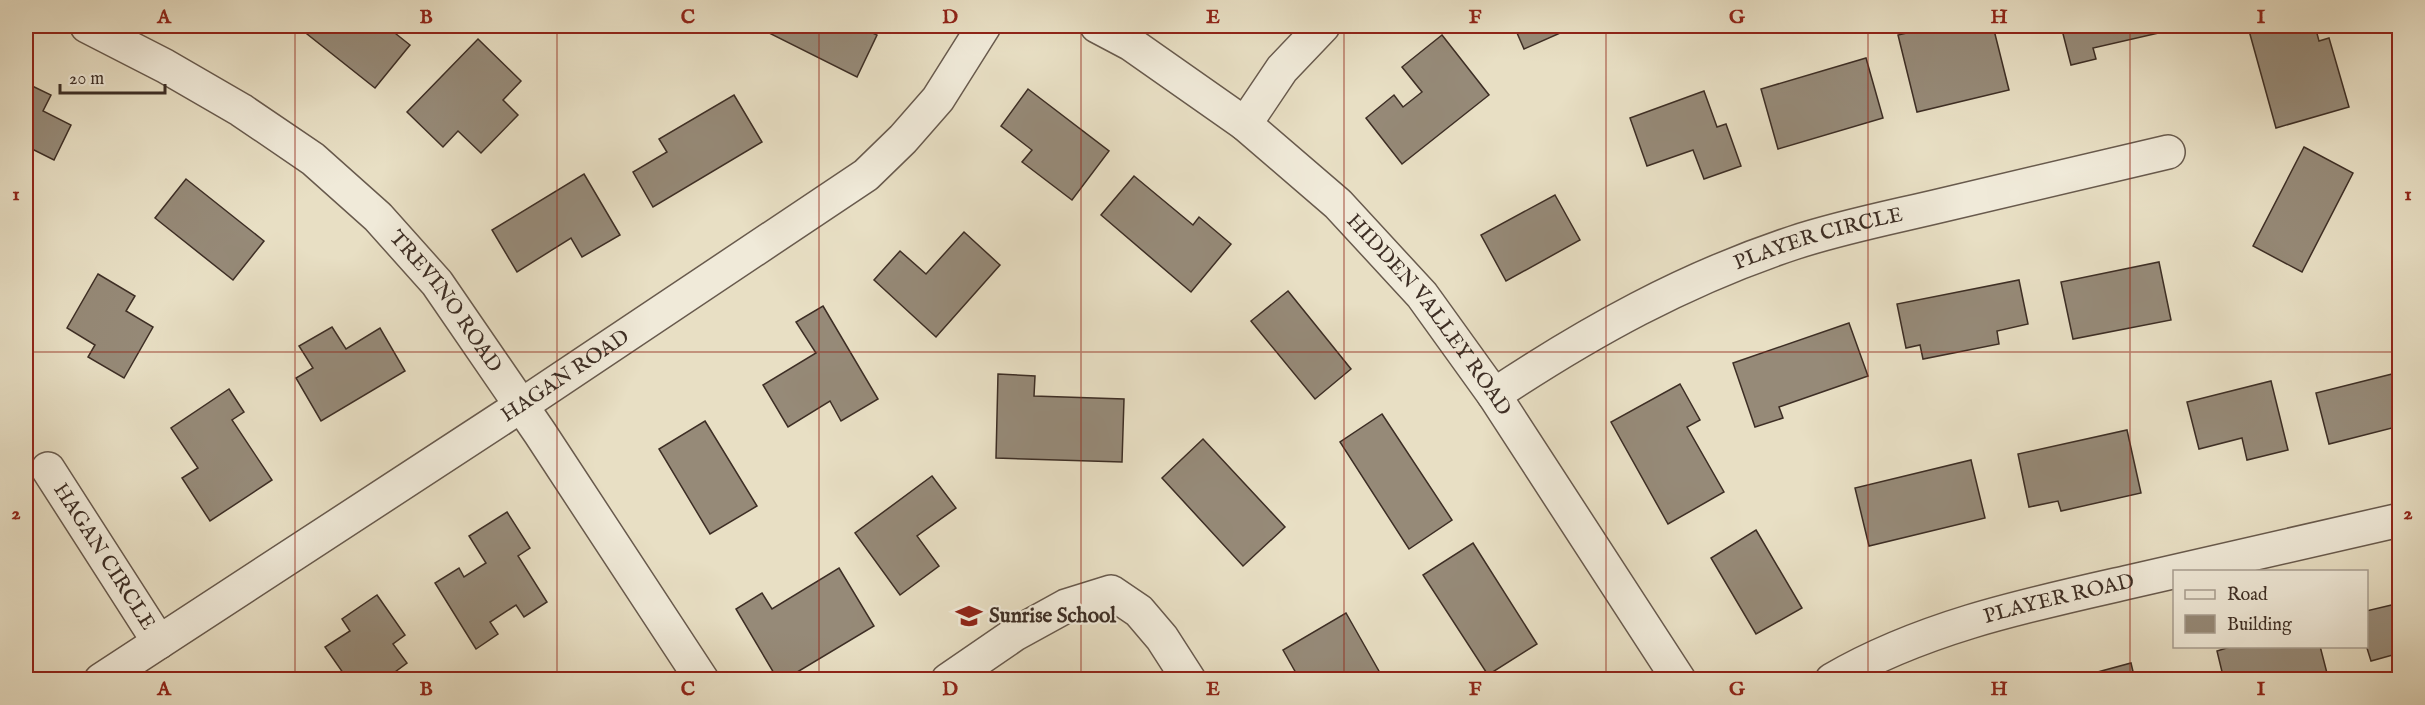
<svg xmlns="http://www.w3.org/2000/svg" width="2425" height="705" font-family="'IM FELL English',serif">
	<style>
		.building { fill: #968a78; stroke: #3d2e25; stroke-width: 1.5 }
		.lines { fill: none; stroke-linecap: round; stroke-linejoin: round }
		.minor-casing { stroke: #685a4d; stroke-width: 36 }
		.minor { stroke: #f0ead9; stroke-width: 33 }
		.grid { fill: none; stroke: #8f2418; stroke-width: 1.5; stroke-opacity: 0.55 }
		.labels { text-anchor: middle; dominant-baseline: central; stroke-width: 4.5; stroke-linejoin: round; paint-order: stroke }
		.street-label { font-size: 21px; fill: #3d2e25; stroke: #f0ead9 }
		.poi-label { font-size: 21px; font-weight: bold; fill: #3d2e25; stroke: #f0ead9; text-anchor: start }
		.neatline { fill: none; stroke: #8f2418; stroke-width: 2 }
		.grid-label { font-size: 20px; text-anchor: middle; font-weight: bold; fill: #8f2418 }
	</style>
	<rect width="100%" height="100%" fill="#e8dfc4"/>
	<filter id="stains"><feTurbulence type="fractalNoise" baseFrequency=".00333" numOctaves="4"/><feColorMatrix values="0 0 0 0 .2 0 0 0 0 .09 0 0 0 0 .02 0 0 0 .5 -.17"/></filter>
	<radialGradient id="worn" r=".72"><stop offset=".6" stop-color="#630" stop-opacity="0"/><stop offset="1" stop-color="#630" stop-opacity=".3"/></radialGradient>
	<!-- building -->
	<g class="building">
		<polygon points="297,26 386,26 410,45 375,88"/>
		<polygon points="765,26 858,26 877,35 857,77 763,30"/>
		<polygon points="1514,26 1576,26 1524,49"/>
		<polygon points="1937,26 1993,26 2009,90 1917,112 1898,35"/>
		<polygon points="2061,26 2189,26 2093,48 2096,59 2071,65"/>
		<polygon points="2255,26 2315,26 2319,41 2329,38 2349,107 2276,128 2248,27"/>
		<polygon points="1442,35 1489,95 1402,164 1366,118 1394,95 1403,107 1422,92 1402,67"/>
		<polygon points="478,39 521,81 503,100 518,115 481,153 458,131 443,147 407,112"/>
		<polygon points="1866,58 1883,118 1778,149 1761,89"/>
		<polygon points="26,83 51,95 43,111 71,125 54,160 26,146"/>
		<polygon points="1028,89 1109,151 1072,200 1022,162 1032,150 1001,126"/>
		<polygon points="1704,91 1717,127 1726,124 1741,166 1704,179 1693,150 1647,166 1630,118"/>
		<polygon points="734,95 762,142 653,207 633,172 667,152 659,139"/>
		<polygon points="2304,147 2353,173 2302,272 2253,246"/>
		<polygon points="584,174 620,235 582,257 571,238 517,272 492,230"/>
		<polygon points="1134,176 1193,225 1199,217 1231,244 1191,292 1101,215"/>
		<polygon points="186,179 264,241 233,280 155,218"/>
		<polygon points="1555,195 1580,240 1506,281 1481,235"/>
		<polygon points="964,232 1000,265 936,337 874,280 900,251 926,274"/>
		<polygon points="2159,262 2171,320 2073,339 2061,282"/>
		<polygon points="98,274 135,296 126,311 153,327 124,378 88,357 95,345 67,328"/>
		<polygon points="2019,280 2028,324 1997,331 1999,344 1923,359 1920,345 1906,348 1897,304"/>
		<polygon points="1288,291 1351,369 1315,399 1251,321"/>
		<polygon points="823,306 878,399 841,421 830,401 788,427 763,385 816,353 796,322"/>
		<polygon points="1849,323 1868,376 1779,407 1783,418 1755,427 1733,363"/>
		<polygon points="332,327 346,349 380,328 405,371 321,421 296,378 313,368 299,346"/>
		<polygon points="2400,372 2400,426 2329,444 2316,393"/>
		<polygon points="998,374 1035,376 1034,396 1124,399 1122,462 996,458"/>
		<polygon points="2271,381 2288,450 2247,460 2242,438 2199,449 2187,402"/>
		<polygon points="1680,384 1700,420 1687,427 1724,492 1668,524 1611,422"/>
		<polygon points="229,389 244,412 232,420 272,480 210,521 182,478 198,468 171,428"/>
		<polygon points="1382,414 1452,520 1409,549 1340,442"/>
		<polygon points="705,421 757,506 710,534 659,449"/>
		<polygon points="2127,430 2141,493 2061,511 2058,501 2029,507 2018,454"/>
		<polygon points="1203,439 1285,527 1243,566 1162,478"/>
		<polygon points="1971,460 1985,518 1869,546 1855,488"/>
		<polygon points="932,476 956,508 917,536 939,566 900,595 855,533"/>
		<polygon points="507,512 530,548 518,556 547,602 524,617 516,605 490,622 498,634 476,649 435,583 459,568 464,577 486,563 469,536"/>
		<polygon points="1756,530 1802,608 1756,634 1711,558"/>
		<polygon points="1473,543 1537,644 1488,675 1423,575"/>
		<polygon points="839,568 874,626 784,680 778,680 736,609 762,593 772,609"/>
		<polygon points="377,595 405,635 393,644 407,663 384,680 348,680 325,647 350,631 342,619"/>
		<polygon points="2400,603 2400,653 2371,661 2366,645 2366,611"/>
		<polygon points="1346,613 1384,680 1329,680 1327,675 1319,680 1300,680 1283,650"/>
		<polygon points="2233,646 2320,646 2328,677 2319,680 2224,680 2217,651"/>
		<polygon points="2131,663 2135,680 2068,680"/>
		<polygon points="256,673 260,680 247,680"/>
	</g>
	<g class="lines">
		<!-- minor casing -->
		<g class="minor-casing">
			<g id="minor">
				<path id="s1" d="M87 26 165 66 241 110 313 159 378 217 437 283 540 433 702 680"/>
				<path id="s2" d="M1097 26 1131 44 1245 124 1338 204 1422 295 1494 395 1679 680"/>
				<polyline points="1245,124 1282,69 1323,26"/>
				<path id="s3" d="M1494 395C1589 332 1684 279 1793 243 1841 227 1893 217 1943 205 2018 188 2093 170 2168 152"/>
				<path id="s4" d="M48 469 159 642"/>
				<path id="s5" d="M101 680 522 405 866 175 903 139 938 99 984 26"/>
				<polyline points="948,680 1015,634 1066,606 1111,592 1139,611 1162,638 1189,680"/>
				<path id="s6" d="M1832 680C1923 627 2027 605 2129 582 2219 561 2309 540 2400 520"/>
			</g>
		</g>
		<!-- minor -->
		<use href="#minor" class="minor"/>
	</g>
	<!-- grid -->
	<path class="grid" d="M295 26V680M557 26V680M819 26V680M1081 26V680M1344 26V680M1606 26V680M1868 26V680M2130 26V680M26 352H2400"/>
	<!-- icons -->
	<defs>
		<g id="school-bare" transform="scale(2.07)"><path d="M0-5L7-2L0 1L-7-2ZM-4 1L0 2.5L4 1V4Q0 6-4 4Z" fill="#8f2418" stroke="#f0ead9" stroke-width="2.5" paint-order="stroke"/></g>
	</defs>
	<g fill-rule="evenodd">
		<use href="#school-bare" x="969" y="616"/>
	</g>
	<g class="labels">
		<!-- street labels -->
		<g class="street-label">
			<text stroke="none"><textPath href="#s3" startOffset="362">PLAYER CIRCLE</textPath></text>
			<text stroke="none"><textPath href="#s1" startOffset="458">TREVINO ROAD</textPath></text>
			<text stroke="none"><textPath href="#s2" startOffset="444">HIDDEN VALLEY ROAD</textPath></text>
			<text stroke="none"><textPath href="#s5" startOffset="555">HAGAN ROAD</textPath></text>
			<text stroke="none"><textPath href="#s4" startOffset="104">HAGAN CIRCLE</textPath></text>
			<text stroke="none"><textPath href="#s6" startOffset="242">PLAYER ROAD</textPath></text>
		</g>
		<!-- poi labels -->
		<g class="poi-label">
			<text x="989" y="616">Sunrise School</text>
		</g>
	</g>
	<!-- margin -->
	<rect width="2425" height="705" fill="none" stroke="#e8dfc4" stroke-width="66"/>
	<!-- legend -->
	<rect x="2173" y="570" width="195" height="78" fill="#f0ead9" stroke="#a89f91" stroke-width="1.5"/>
	<rect x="2185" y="590" width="30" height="9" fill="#f0ead9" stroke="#a89f91" stroke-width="1.5"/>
	<text x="2227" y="600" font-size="18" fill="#3d2e25">Road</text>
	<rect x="2185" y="615" width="30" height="18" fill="#968a78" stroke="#a89f91" stroke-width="1.5"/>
	<text x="2227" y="630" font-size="18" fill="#3d2e25">Building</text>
	<!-- scale -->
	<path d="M60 84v9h105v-9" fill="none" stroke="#3d2e25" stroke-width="3"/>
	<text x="69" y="84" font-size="18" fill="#3d2e25" stroke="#f0ead9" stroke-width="4.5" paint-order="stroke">20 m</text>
	<rect x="33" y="33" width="2359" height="639" class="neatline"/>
	<g class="grid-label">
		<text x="164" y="23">A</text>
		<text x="426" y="23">B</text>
		<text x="688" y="23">C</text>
		<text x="950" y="23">D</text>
		<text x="1213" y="23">E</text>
		<text x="1475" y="23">F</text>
		<text x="1737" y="23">G</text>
		<text x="1999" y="23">H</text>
		<text x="2261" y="23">I</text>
		<text x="16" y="200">1</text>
		<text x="2408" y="200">1</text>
		<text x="16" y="519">2</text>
		<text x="2408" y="519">2</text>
		<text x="164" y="695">A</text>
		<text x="426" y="695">B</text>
		<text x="688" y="695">C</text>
		<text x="950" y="695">D</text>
		<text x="1213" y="695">E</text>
		<text x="1475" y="695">F</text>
		<text x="1737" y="695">G</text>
		<text x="1999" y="695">H</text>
		<text x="2261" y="695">I</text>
	</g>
	<rect width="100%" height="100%" filter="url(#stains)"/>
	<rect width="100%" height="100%" fill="url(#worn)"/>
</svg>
